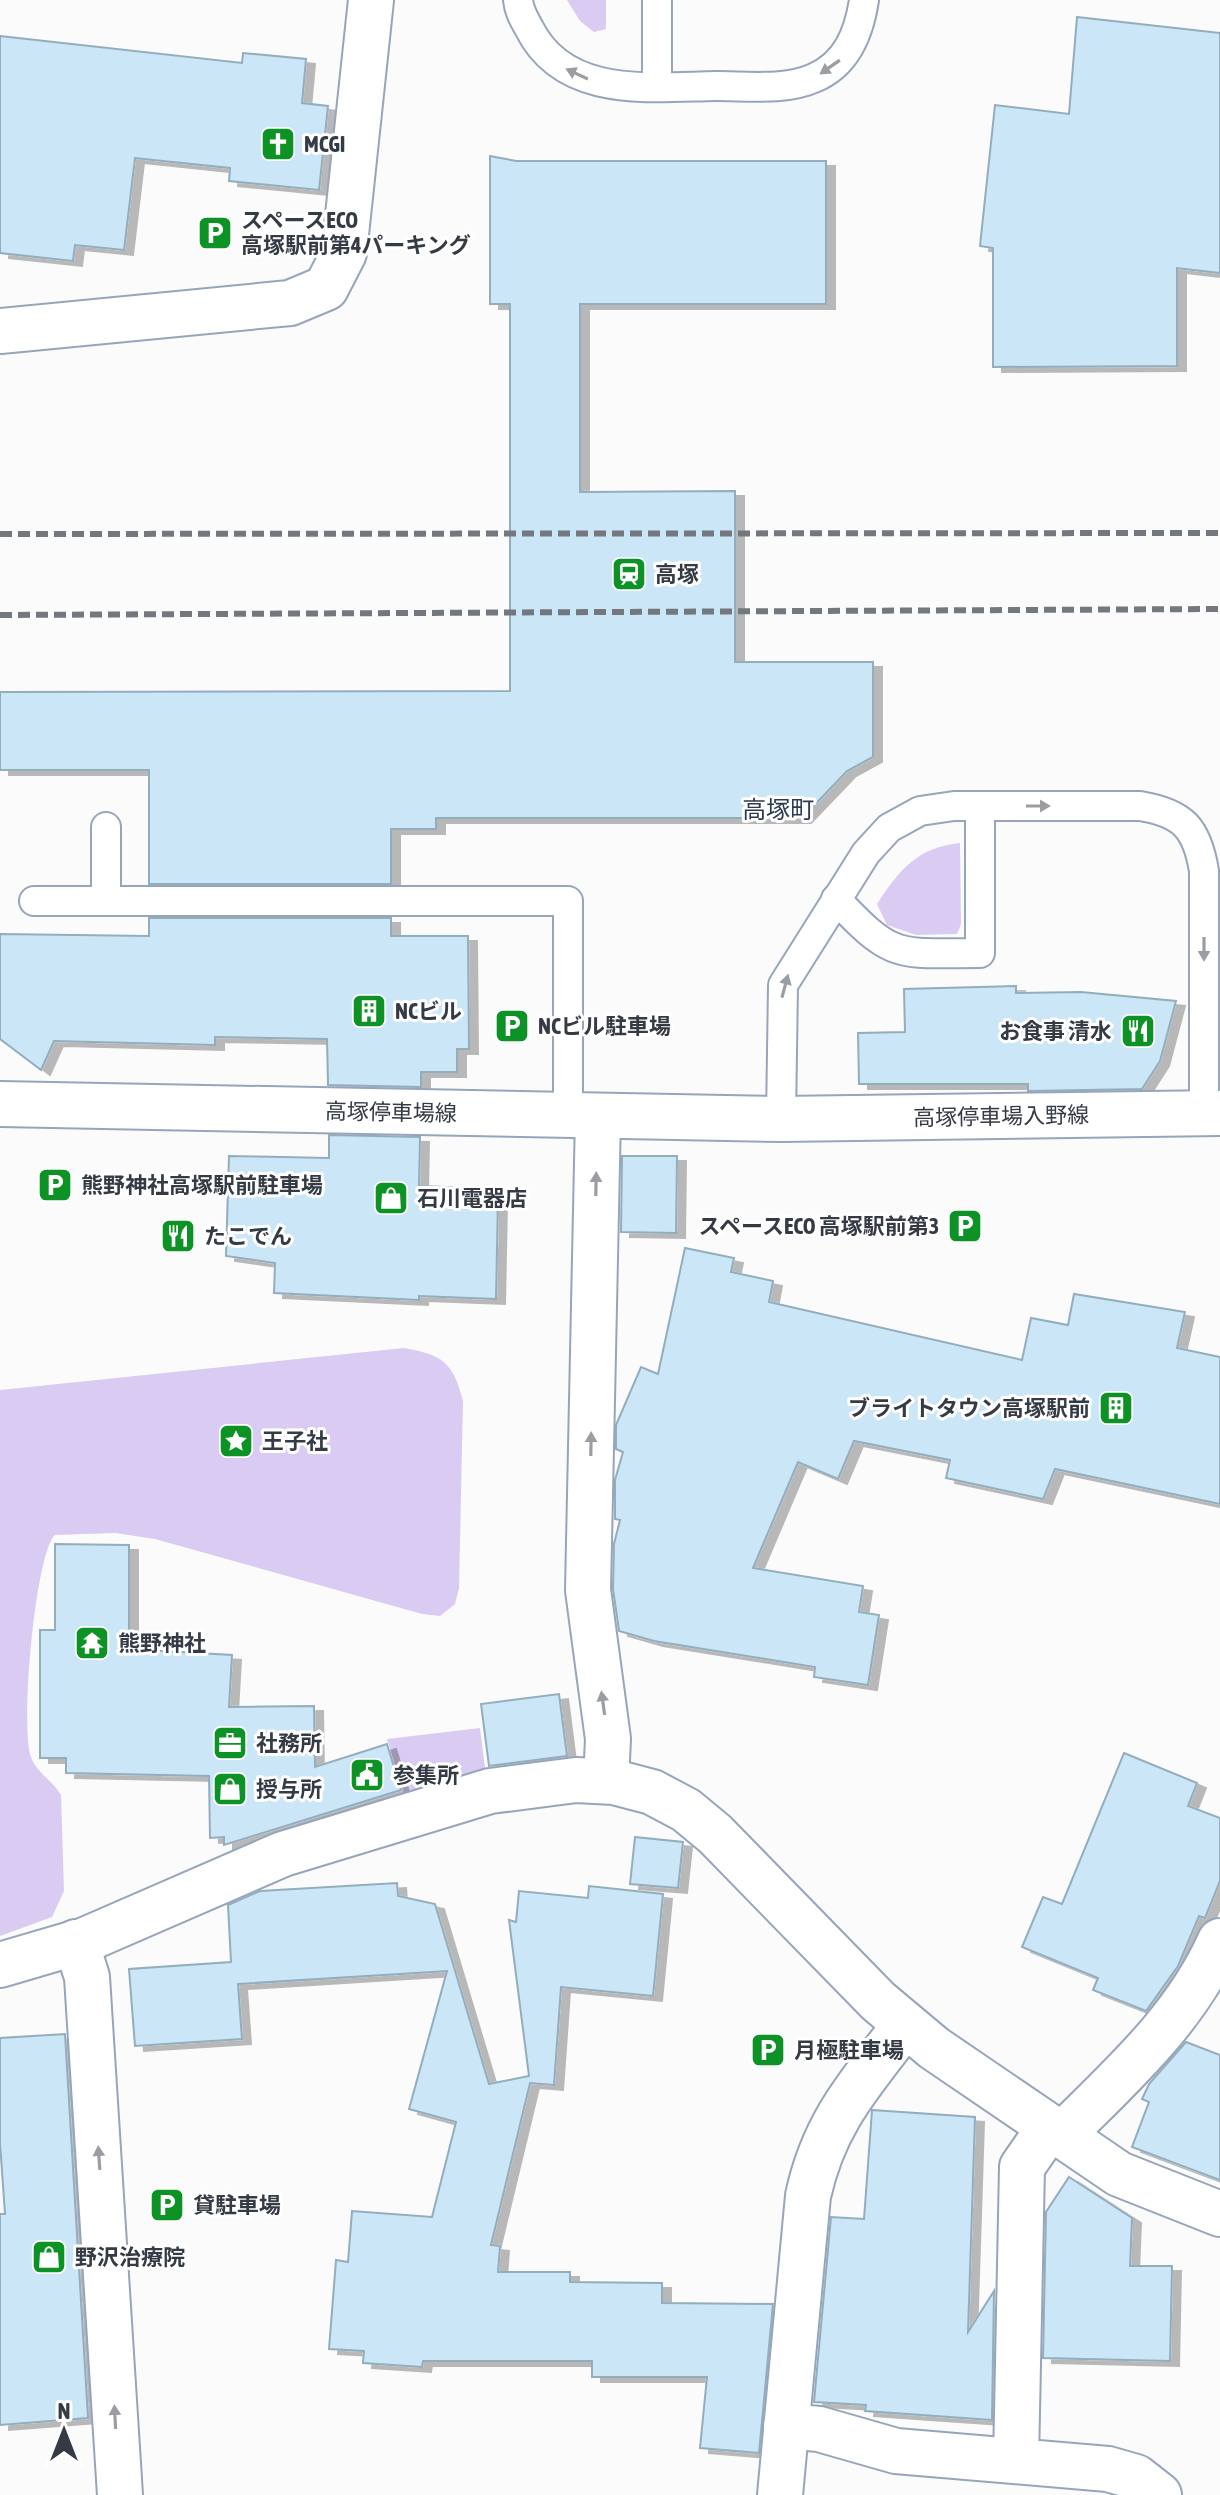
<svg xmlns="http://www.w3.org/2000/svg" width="1220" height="2495" font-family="'Asap Condensed','Noto Sans JP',sans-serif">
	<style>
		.green { fill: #dacbf3 }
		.building { fill: #cbe6f7; stroke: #93adbd; stroke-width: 2; filter: url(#shadow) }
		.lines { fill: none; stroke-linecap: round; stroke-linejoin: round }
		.service-casing { stroke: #96a5bc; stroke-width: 32 }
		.minor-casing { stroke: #96a5bc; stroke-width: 48 }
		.secondary-casing { stroke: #96a5bc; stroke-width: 48 }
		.service { stroke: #fff; stroke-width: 28 }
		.minor { stroke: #fff; stroke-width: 44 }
		.secondary { stroke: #fff; stroke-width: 44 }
		.rail { stroke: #73777e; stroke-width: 6; stroke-dasharray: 12 6; stroke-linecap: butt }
		.oneway { fill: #9a9da2 }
		.labels { text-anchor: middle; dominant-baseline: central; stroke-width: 6; stroke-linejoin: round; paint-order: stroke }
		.poi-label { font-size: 22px; font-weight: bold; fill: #353b45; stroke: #fff; text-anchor: start }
		.street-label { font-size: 22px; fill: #353b45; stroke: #fff }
		.neighbourhood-label { font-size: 24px; fill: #2d3a4d; stroke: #fff }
	</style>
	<defs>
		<filter id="shadow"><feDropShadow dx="9" dy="5" stdDeviation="0" flood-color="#0004"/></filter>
	</defs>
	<rect width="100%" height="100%" fill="#fbfbfb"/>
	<!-- green -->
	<g class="green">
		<polygon points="567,0 606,0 606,29 594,32 580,21"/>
		<path d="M960 843 961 924 957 934 916 935 887 925 877 904C899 870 918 847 960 843Z"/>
		<path d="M404 1348C443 1355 453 1362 463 1401L459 1588 455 1604 440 1616 422 1614 155 1539 115 1533 55 1535C35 1553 20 1729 31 1757 36 1772 53 1781 61 1795L64 1891 52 1917 0 1936V1390Z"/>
		<polygon points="480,1728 485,1768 404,1793 387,1739"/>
	</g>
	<!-- building -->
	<g class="building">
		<polygon points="1077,17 1220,33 1220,273 1177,268 1177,366 993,367 993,248 980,246 995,105 1069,114"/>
		<polygon points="0,36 242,63 243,53 306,59 302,103 328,106 319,190 229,181 230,168 135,158 124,250 75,245 73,261 0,253"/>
		<polygon points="490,156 516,161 826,161 826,304 580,304 580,492 735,491 735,662 873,662 873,757 847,771 802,818 436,818 436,829 391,829 391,884 149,884 149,770 0,770 0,692 510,691 510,304 490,304"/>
		<polygon points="149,918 391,918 391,936 468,936 469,1049 457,1049 457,1072 421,1072 421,1087 328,1085 327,1039 215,1037 215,1045 54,1041 41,1070 0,1039 0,934 149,936"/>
		<polygon points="1016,986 1016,993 1081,992 1176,1001 1160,1061 1142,1089 1028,1091 1028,1084 859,1084 858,1033 905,1032 904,989"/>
		<polygon points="329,1135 420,1137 419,1186 475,1188 475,1197 498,1198 496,1299 419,1296 419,1300 274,1293 275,1263 226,1256 229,1156 329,1158"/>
		<polygon points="622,1156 677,1156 676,1233 621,1232"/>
		<polygon points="685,1248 734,1258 731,1272 773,1281 769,1302 1022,1360 1031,1318 1068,1325 1074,1294 1185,1312 1177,1348 1220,1357 1220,1504 1055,1469 1043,1499 946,1478 950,1460 854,1441 838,1479 798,1462 753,1568 863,1586 859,1612 879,1615 868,1685 814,1677 815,1667 654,1641 619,1631 613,1589 614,1544 620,1520 615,1519 615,1480 623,1452 616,1449 616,1425 641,1367 658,1374"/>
		<polygon points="55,1544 129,1545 129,1649 232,1655 229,1707 314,1706 315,1767 387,1744 401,1790 224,1845 224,1837 210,1838 209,1776 66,1773 66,1758 40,1758 40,1630 55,1630"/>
		<polygon points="559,1694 567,1756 489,1766 481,1704"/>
		<polygon points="1124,1753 1197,1783 1188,1806 1220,1818 1220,1881 1205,1918 1199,1916 1178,1966 1146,2011 1093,1990 1098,1978 1022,1947 1043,1897 1062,1904"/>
		<polygon points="635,1837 683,1842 678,1888 630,1884"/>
		<polygon points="397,1883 398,1896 435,1904 489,2084 529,2076 509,1920 516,1922 519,1891 588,1898 589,1886 663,1894 653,1996 561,1987 554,2085 530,2083 491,2245 500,2246 498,2272 570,2272 570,2282 662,2283 662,2303 773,2304 759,2453 700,2448 707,2377 592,2377 592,2361 423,2361 422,2367 363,2363 364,2351 329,2349 336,2260 348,2262 352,2211 432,2217 456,2122 409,2109 447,1971 238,1984 242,2039 135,2046 129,1969 231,1962 228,1905 260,1891"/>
		<polygon points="65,2034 88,2418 0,2425 0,2214 5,2214 0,2143 0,2038"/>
		<polygon points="1186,2042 1220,2055 1220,2180 1132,2147 1149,2102 1142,2099 1149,2084"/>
		<polygon points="872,2110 975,2117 968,2332 994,2291 992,2420 865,2411 866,2405 814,2402 831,2217 864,2219"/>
		<polygon points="1069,2177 1132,2218 1130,2266 1172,2266 1170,2361 1043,2358 1046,2212"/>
	</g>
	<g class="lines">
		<!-- service casing -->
		<g class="service-casing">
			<g id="service">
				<path d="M518 0C519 11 524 19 529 28 564 99 650 87 716 86 747 86 785 91 814 78 847 64 859 33 864 0"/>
				<polyline points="657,0 657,87"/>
				<polyline points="106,827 106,901"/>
				<path d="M836 899C894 961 898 953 980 953V806"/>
				<polyline points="34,901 568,901 568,1115"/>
				<path d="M781 1119 783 985 866 853 889 828 920 811 954 806H1140C1183 813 1197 828 1204 871V1113"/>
			</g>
		</g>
		<!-- minor casing -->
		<g class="minor-casing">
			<g id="minor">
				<polyline points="0,331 290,303 326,288 344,253 371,0"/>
				<polyline points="598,1116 588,1590 608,1739 606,1781"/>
				<polyline points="76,1942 87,1977 120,2495"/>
				<polyline points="0,1965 85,1940 283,1854 490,1791 576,1780 614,1782 652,1792 686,1810 715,1834 878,2001 934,2048 1119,2174 1220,2214"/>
				<path d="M1061 2136C1121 2076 1185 2020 1220 1941"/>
				<polyline points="786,2426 819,2429 896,2451 1108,2469 1136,2477 1159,2495"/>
				<polyline points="1016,2461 1022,2167 1049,2128"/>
				<path d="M780 2495 808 2196C824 2122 860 2084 905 2025"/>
			</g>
		</g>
		<!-- secondary casing -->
		<g class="secondary-casing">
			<polyline id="secondary" points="0,1104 781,1119 1220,1113"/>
		</g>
		<!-- service -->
		<use href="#service" class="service"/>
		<!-- minor -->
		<use href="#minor" class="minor"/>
		<!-- secondary -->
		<use href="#secondary" class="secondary"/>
		<!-- rail -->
		<g class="rail">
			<polyline points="0,534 1220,533"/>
			<polyline points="0,615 1220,609"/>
		</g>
	</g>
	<!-- one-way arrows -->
	<defs><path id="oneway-solid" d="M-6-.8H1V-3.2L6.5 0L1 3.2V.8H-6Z" transform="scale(2)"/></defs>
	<g class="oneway">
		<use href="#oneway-solid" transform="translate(830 67) rotate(145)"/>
		<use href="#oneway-solid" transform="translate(577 74) rotate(-155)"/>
		<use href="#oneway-solid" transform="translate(1038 806)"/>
		<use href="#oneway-solid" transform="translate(1204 949) rotate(90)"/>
		<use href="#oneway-solid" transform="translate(785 986) rotate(-75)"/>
		<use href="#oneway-solid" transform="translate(596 1184) rotate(-89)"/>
		<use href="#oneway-solid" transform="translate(591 1444) rotate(-89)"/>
		<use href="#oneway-solid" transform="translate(603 1703) rotate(-98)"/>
		<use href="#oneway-solid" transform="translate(99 2158) rotate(-94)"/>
		<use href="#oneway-solid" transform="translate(115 2417) rotate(-93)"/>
	</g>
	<!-- icons -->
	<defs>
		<g id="church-square" transform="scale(1.8)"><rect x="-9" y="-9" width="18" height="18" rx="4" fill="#0d9325" stroke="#fff"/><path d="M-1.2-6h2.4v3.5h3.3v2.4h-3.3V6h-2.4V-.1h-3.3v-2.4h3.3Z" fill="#fff"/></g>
		<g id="parking-square" transform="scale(1.8)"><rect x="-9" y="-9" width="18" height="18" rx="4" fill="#0d9325" stroke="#fff"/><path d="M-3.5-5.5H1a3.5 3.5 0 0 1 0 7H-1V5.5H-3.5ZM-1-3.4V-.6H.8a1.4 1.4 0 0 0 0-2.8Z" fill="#fff"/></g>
		<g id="station-square" transform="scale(1.8)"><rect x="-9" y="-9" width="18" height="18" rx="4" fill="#0d9325" stroke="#fff"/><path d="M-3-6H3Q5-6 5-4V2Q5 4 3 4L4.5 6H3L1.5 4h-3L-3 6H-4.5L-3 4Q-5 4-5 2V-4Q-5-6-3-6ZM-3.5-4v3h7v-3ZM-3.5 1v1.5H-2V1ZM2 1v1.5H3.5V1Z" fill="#fff"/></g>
		<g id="building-square" transform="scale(1.8)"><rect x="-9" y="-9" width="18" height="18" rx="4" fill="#0d9325" stroke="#fff"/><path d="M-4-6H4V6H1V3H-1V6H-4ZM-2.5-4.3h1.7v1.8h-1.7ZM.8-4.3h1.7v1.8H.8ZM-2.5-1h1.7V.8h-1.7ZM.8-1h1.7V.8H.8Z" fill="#fff"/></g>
		<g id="restaurant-square" transform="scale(1.8)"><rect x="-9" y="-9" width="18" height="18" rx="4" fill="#0d9325" stroke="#fff"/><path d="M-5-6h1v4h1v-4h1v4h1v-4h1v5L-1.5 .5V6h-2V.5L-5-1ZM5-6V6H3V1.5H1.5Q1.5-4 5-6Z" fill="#fff"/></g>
		<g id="shop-square" transform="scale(1.8)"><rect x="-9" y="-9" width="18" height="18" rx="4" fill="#0d9325" stroke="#fff"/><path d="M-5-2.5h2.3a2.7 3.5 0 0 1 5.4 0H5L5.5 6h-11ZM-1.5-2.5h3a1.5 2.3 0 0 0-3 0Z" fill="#fff"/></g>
		<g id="sight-square" transform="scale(1.8)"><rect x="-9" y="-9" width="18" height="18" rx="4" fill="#0d9325" stroke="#fff"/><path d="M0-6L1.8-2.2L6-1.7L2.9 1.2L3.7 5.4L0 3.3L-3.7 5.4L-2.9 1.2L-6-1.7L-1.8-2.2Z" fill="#fff"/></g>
		<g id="temple-square" transform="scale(1.8)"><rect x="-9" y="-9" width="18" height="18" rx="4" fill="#0d9325" stroke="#fff"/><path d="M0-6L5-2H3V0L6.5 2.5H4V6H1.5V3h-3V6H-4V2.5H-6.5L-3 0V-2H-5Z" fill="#fff"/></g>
		<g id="office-square" transform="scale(1.8)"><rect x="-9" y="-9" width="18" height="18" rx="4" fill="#0d9325" stroke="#fff"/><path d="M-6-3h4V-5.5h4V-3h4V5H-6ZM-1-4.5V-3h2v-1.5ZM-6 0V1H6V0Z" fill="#fff"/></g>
		<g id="civic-square" transform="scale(1.8)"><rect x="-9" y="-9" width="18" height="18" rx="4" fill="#0d9325" stroke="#fff"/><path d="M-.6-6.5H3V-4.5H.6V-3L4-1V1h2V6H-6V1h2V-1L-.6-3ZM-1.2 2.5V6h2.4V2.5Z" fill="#fff"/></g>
	</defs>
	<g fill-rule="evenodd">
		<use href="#church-square" x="278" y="144"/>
		<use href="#parking-square" x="215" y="233"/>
		<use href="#station-square" x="629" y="574"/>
		<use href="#building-square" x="369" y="1011"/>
		<use href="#parking-square" x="512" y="1026"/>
		<use href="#restaurant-square" x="1138" y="1031"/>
		<use href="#parking-square" x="55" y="1185"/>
		<use href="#shop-square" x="391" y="1198"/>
		<use href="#parking-square" x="965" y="1226"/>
		<use href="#restaurant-square" x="178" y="1236"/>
		<use href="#building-square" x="1116" y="1408"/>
		<use href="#sight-square" x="236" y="1441"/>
		<use href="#temple-square" x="92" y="1643"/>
		<use href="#office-square" x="230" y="1743"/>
		<use href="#civic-square" x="367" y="1775"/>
		<use href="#shop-square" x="230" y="1789"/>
		<use href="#parking-square" x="768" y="2050"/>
		<use href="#parking-square" x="167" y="2205"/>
		<use href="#shop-square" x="49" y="2257"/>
	</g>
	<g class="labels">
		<!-- poi labels -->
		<g class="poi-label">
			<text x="304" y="144">MCGI</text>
			<text x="241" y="220">スペースECO<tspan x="241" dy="25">高塚駅前第4パーキング</tspan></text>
			<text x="655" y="574">高塚</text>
			<text x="395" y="1011">NCビル</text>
			<text x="538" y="1026">NCビル駐車場</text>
			<text x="1112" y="1031" text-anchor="end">お食事 清水</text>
			<text x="81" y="1185">熊野神社高塚駅前駐車場</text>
			<text x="417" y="1198">石川電器店</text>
			<text x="939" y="1226" text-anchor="end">スペースECO 高塚駅前第3</text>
			<text x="204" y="1236">たこでん</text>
			<text x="1090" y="1408" text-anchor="end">ブライトタウン高塚駅前</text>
			<text x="262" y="1441">王子社</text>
			<text x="118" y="1643">熊野神社</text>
			<text x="256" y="1743">社務所</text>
			<text x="393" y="1775">参集所</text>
			<text x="256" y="1789">授与所</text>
			<text x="794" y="2050">月極駐車場</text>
			<text x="193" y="2205">貸駐車場</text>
			<text x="75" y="2257">野沢治療院</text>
		</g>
		<!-- street labels -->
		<g class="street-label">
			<text transform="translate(391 1112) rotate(1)">高塚停車場線</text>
			<text transform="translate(1001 1116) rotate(-1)">高塚停車場入野線</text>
		</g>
		<!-- neighbourhood labels -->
		<g class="neighbourhood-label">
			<text x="778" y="809">高塚町</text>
		</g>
	</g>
	<!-- north arrow -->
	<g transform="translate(64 2431)" stroke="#ffffff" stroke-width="6" paint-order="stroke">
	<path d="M0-6L14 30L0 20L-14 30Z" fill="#353b45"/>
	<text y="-12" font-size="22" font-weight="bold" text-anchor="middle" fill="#353b45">N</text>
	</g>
</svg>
